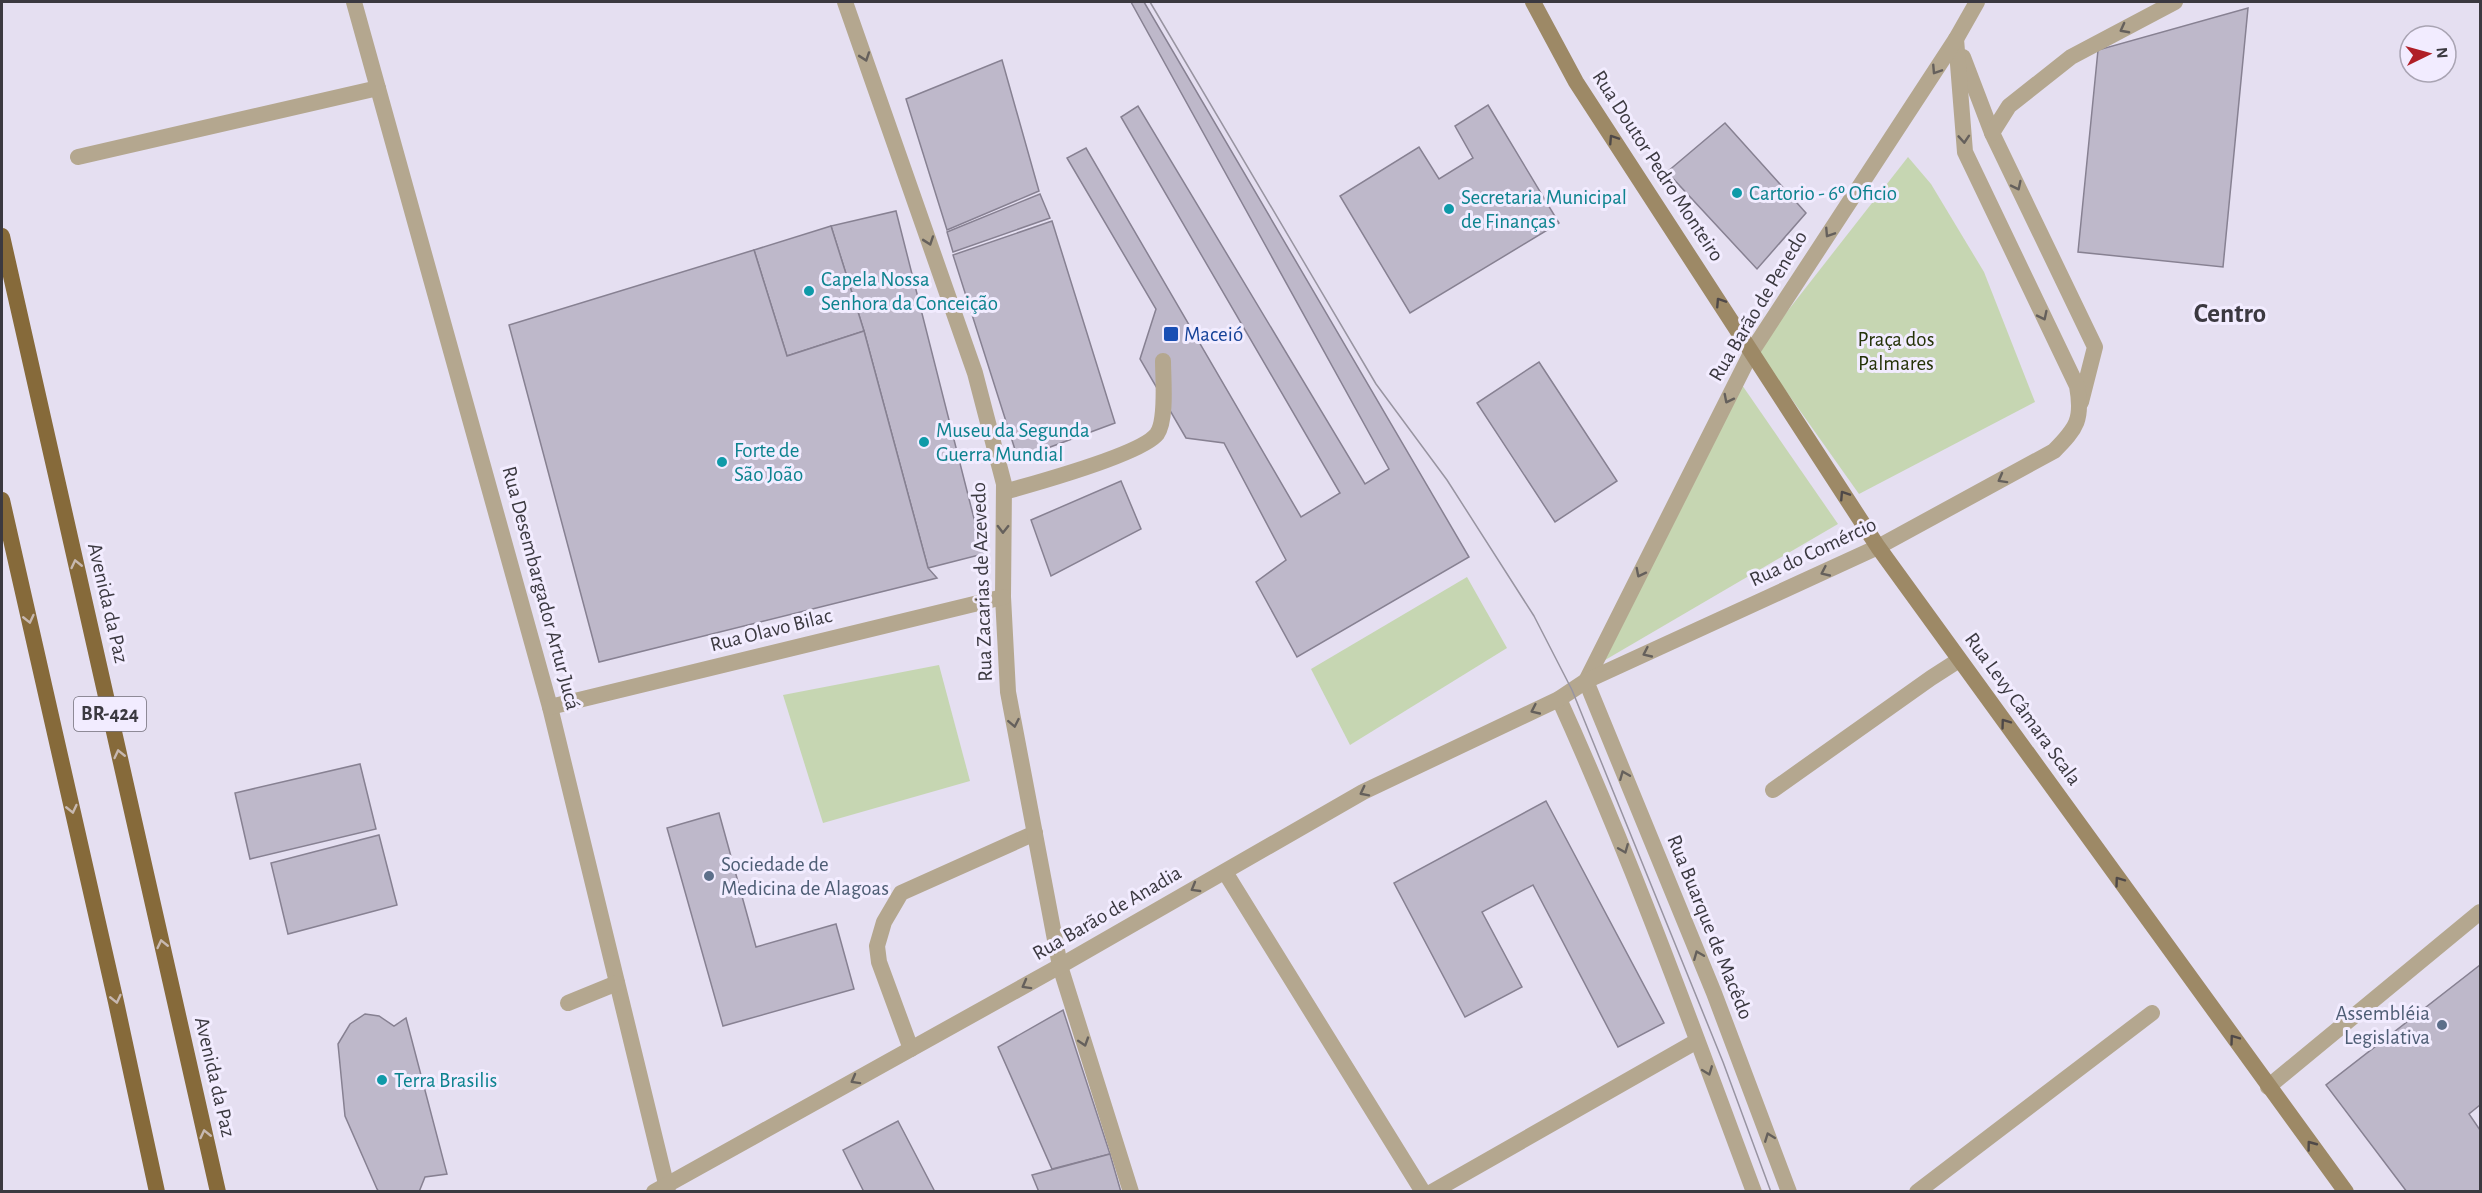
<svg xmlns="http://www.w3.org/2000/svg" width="2482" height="1193" font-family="'Alegreya Sans',sans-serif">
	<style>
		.green { fill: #c6d6b2 }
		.building { fill: #beb8ca; stroke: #878192; stroke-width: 1.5 }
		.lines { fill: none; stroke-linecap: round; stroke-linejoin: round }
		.service { stroke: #b4a78f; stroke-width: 16 }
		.minor { stroke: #b4a78f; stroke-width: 16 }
		.tertiary { stroke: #b4a78f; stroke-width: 16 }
		.secondary { stroke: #9d8966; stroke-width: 16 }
		.trunk { stroke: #866a3a; stroke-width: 16 }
		.tram { stroke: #9894a1; stroke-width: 1.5 }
		.oneway { stroke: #65605c }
		.oneway2 { stroke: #4f4948 }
		.oneway3 { stroke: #c7b8b0 }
		.culture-dot { fill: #0f9aa8; stroke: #f2ecff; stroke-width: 2 }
		.transit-dot { fill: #1a4fb4; stroke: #f2ecff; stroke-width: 2 }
		.service-dot { fill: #5c6f8a; stroke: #f2ecff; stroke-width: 2 }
		.labels { text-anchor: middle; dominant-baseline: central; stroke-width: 6; stroke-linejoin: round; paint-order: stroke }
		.shield { fill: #f2ecff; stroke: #726f79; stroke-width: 1.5 }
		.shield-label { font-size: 20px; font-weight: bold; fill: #3b3940 }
		.street-label { font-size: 21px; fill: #3b3940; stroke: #f2ecff }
		.culture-label { font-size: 21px; fill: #0d838f; stroke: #f2ecff; text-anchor: start }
		.transit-label { font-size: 21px; fill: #164399; stroke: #f2ecff; text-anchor: start }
		.park-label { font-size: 21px; fill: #253308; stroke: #f2ecff }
		.service-label { font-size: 21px; fill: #4e5e75; stroke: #f2ecff; text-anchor: start }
		.district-label { font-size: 27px; font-weight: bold; fill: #3b3940; stroke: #f2ecff }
	</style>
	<rect width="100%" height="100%" fill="#e5dff1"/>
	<!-- green -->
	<g class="green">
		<polygon points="1908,157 1931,184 1984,272 2035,402 1859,494 1757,350"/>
		<polygon points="1742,385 1838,524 1600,663"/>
		<polygon points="1467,577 1507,648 1350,745 1311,669"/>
		<polygon points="939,665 970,781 823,823 783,695"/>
	</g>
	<!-- building -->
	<g class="building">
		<polygon points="1131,2 1144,2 1469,557 1297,657 1256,582 1286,560 1224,443 1186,438 1140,359 1156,309 1067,158 1086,148 1301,517 1340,493 1121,117 1138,106 1365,484 1389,469"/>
		<polygon points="2248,8 2223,267 2078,252 2098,50"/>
		<polygon points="1002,60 1039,191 947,230 906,99"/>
		<polygon points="1488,105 1559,223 1410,313 1340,196 1419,147 1439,179 1473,158 1455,126"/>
		<polygon points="1725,123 1806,213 1757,269 1667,172"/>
		<polygon points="1040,194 1050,218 953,252 947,232"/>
		<polygon points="896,211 983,554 928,568 864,331 831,226"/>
		<polygon points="1052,221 1115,423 1018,459 953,255"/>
		<polygon points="831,226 864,331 787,356 754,250"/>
		<polygon points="754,250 787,356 864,331 928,568 937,578 599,662 509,325"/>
		<polygon points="1539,362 1617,481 1555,522 1477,403"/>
		<polygon points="1121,481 1141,529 1051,576 1031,520"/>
		<polygon points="360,764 376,829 250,859 235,793"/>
		<polygon points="1546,801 1664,1023 1618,1047 1533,885 1482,912 1522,987 1465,1017 1394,883"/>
		<polygon points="719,813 756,947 836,924 854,989 723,1026 667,828"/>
		<polygon points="379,835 397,905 288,934 271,863"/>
		<polygon points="2480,965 2480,1105 2469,1114 2480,1130 2480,1192 2407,1192 2326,1085"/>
		<polygon points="1063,1010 1110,1154 1052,1169 998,1047"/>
		<polygon points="365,1014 379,1016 394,1026 406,1018 447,1174 425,1177 419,1192 379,1192 377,1189 345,1116 338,1044 350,1024"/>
		<polygon points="898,1121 935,1192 864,1192 843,1150"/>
		<polygon points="1110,1154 1121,1192 1039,1192 1032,1175"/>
	</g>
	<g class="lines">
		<!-- service -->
		<g class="service">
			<polyline points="78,157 378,88"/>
			<path d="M1004 492C1033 484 1142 454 1157 434 1167 420 1163 378 1163 361"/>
			<polyline points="1773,790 1931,678 1959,660"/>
			<polyline points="1225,872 1423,1192"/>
			<polyline points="911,1049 879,962 877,946 884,922 901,893 1035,833"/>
			<polyline points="1432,1192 1697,1041"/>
			<polyline points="1917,1192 2152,1013"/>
		</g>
		<!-- minor -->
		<g class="minor">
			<polyline points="354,2 550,707 668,1192"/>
			<polyline points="845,2 975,373 1004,484 1003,597 1008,692 1060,966 1131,1192"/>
			<polyline points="1963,57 1992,133 2095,347 2081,402"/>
			<polyline points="1992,133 2009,106 2071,57 2175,2"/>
			<path d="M1878 547 2054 451C2077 428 2083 419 2077 386L1965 152 1956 39"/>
			<polyline points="550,707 1003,597"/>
			<polyline points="568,1003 617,983"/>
			<polyline points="2268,1087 2480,912"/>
		</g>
		<!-- tertiary -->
		<g class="tertiary">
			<polyline points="1586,681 1752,351 1956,39 1977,2"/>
			<polyline points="1586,681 1714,993 1789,1192"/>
			<path d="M1559 699C1632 860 1692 1026 1754 1192"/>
			<polyline points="654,1192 1060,966 1363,792 1559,699 1586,681 1878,547"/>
		</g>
		<!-- secondary -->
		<polyline class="secondary" points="1533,2 1576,82 1878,547 2346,1192"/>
		<!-- trunk -->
		<g class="trunk">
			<polyline points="2,236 218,1192"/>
			<polyline points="2,500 116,1002 157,1192"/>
		</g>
		<!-- tram -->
		<polyline class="tram" points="1150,2 1376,384 1447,480 1534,616 1572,690 1723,1062 1771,1192"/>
	</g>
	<!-- one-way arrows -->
	<defs><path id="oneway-chevron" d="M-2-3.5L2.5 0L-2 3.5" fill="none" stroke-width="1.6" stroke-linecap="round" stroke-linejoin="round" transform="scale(1.5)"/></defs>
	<g class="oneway">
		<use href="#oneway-chevron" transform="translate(2124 29) rotate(152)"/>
		<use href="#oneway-chevron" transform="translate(865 57) rotate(71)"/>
		<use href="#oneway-chevron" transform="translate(1936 70) rotate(123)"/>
		<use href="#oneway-chevron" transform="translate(1964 139) rotate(86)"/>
		<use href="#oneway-chevron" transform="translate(2017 186) rotate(64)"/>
		<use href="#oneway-chevron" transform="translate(1829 233) rotate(123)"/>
		<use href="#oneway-chevron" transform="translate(929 241) rotate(71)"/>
		<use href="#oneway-chevron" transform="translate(2043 316) rotate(64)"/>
		<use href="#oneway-chevron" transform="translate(1728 399) rotate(117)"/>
		<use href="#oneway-chevron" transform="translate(2002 479) rotate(151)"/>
		<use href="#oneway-chevron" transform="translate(1003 529) rotate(91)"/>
		<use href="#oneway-chevron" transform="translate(1825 572) rotate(155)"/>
		<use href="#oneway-chevron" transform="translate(1640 573) rotate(117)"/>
		<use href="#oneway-chevron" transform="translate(1647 653) rotate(155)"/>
		<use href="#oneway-chevron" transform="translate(1535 710) rotate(155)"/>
		<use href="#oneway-chevron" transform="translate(1014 723) rotate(79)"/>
		<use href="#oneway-chevron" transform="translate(1624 775) rotate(-112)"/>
		<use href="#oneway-chevron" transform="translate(1364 792) rotate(153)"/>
		<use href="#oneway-chevron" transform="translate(1624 849) rotate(68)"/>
		<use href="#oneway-chevron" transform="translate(1195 888) rotate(150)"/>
		<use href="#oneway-chevron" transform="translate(1698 955) rotate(-112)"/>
		<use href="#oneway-chevron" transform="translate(1026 985) rotate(151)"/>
		<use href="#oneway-chevron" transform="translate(1084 1042) rotate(72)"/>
		<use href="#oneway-chevron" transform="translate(1708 1071) rotate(69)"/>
		<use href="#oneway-chevron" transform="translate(855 1080) rotate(151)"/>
		<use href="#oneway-chevron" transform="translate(1769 1137) rotate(-111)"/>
	</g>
	<g class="oneway2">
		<use href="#oneway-chevron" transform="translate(1613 139) rotate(-123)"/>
		<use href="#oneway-chevron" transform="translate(1720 302) rotate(-123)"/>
		<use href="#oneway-chevron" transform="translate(1844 495) rotate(-123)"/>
		<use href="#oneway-chevron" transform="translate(2005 723) rotate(-126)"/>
		<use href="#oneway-chevron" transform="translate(2119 881) rotate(-126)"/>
		<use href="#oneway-chevron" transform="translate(2234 1039) rotate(-126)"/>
		<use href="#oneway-chevron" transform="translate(2311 1145) rotate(-127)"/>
	</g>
	<g class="oneway3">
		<use href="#oneway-chevron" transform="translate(76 564) rotate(-103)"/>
		<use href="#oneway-chevron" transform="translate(29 619) rotate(77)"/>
		<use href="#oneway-chevron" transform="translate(119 754) rotate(-103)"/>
		<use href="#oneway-chevron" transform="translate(72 809) rotate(77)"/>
		<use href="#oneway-chevron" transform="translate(162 944) rotate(-103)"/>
		<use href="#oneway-chevron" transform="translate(116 999) rotate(77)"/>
		<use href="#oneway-chevron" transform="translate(205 1134) rotate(-103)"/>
	</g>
	<!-- markers -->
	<g class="culture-dot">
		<circle cx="1737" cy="193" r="6"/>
		<circle cx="1449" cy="209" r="6"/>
		<circle cx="809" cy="291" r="6"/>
		<circle cx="924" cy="442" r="6"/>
		<circle cx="722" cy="462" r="6"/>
		<circle cx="382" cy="1080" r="6"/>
	</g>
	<rect class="transit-dot" x="1163" y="326" width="16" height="16" rx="3"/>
	<g class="service-dot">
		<circle cx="709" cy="876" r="6"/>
		<circle cx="2442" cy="1025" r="6"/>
	</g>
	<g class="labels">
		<!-- shield labels -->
		<rect class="shield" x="74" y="697" width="72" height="34" rx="4.5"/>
		<g class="shield-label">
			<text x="110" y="714">BR-424</text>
		</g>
		<!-- street labels -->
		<g class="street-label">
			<text transform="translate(1658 166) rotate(57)">Rua Doutor Pedro Monteiro</text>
			<text transform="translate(1758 306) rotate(-59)">Rua Barão de Penedo</text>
			<text transform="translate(1813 552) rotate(-25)">Rua do Comércio</text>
			<text transform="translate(982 582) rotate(-92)">Rua Zacarias de Azevedo</text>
			<text transform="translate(541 588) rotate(75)">Rua Desembargador Artur Jucá</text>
			<text transform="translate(108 603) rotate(77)">Avenida da Paz</text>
			<text transform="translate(771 630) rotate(-14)">Rua Olavo Bilac</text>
			<text transform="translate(2023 709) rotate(54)">Rua Levy Câmara Scala</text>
			<text transform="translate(1107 913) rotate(-30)">Rua Barão de Anadia</text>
			<text transform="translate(1710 927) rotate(68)">Rua Buarque de Macêdo</text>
			<text transform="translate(215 1077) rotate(77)">Avenida da Paz</text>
		</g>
		<!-- culture labels -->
		<g class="culture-label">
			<text x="1749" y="193">Cartorio - 6º Oficio</text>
			<text x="1461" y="197">Secretaria Municipal<tspan x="1461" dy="24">de Finanças</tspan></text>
			<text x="821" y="279">Capela Nossa<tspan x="821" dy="24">Senhora da Conceição</tspan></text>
			<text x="936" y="430">Museu da Segunda<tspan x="936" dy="24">Guerra Mundial</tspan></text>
			<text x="734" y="450">Forte de<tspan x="734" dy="24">São João</tspan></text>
			<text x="394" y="1080">Terra Brasilis</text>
		</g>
		<!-- transit labels -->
		<g class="transit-label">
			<text x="1184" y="334">Maceió</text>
		</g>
		<!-- park labels -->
		<g class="park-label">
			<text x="1896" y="339">Praça dos<tspan x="1896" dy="24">Palmares</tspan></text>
		</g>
		<!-- service labels -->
		<g class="service-label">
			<text x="721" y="864">Sociedade de<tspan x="721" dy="24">Medicina de Alagoas</tspan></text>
			<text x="2430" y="1013" text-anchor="end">Assembléia<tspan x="2430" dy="24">Legislativa</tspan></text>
		</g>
		<!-- district labels -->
		<g class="district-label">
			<text x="2230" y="313">Centro</text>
		</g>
	</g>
	<!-- border -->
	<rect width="2482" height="1193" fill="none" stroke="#3b3940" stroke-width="6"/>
	<!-- north arrow -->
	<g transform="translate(2428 54) rotate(85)"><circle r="28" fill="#f2ecff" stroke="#a9a4b3" stroke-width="1.5"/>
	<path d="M0-4.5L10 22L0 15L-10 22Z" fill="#b01e26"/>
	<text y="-9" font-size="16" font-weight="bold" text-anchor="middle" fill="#3b3940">N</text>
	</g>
</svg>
